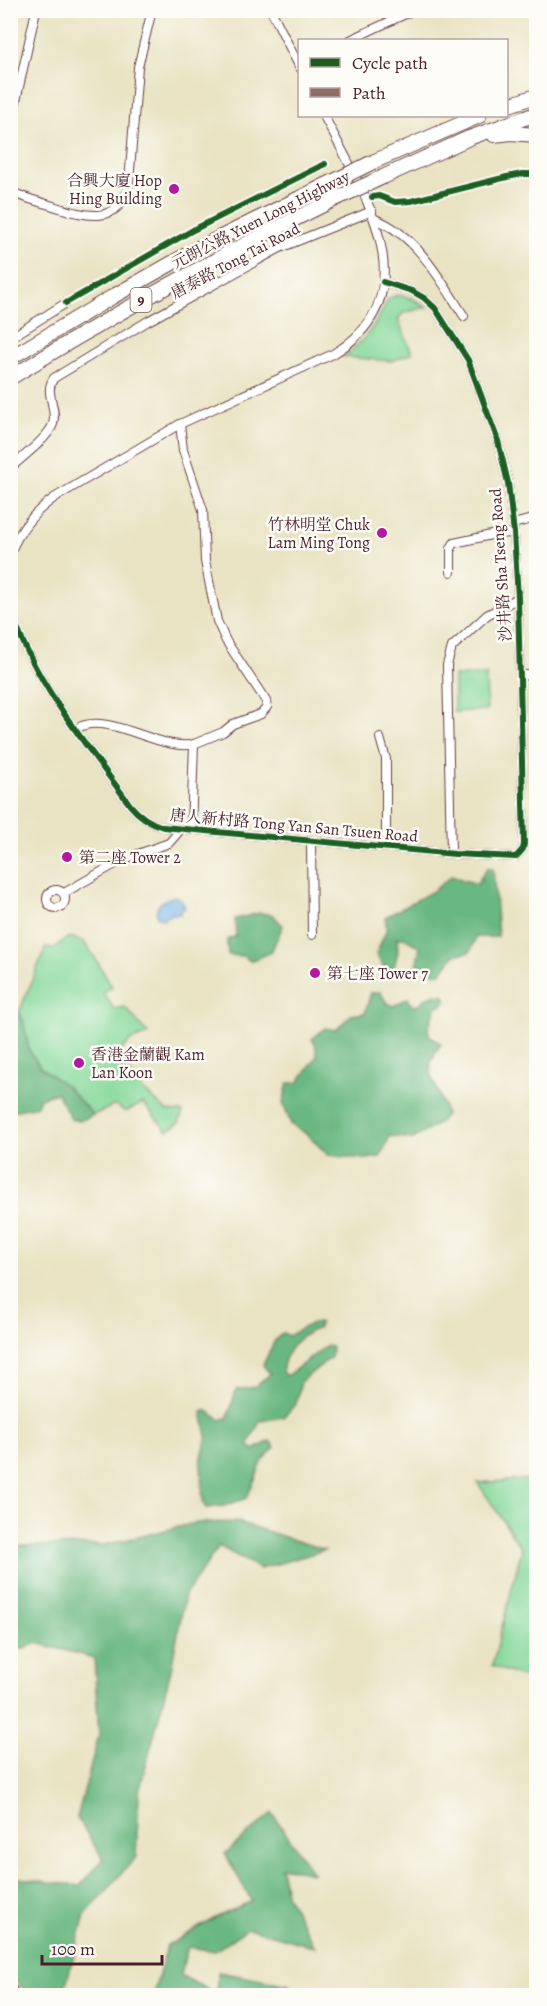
<svg xmlns="http://www.w3.org/2000/svg" width="547" height="2006" font-family="Alegreya,'Noto Serif TC',serif">
  <style>
    .green { fill: #84d899; stroke: #677c62; stroke-width: 1.5 }
    .forest { fill: #6bb881; stroke: #5a6c56; stroke-width: 1.5 }
    .water { fill: #73b0e5; stroke: #5e6888; stroke-width: 1.5 }
    .lines { fill: none; stroke-linecap: round; stroke-linejoin: round }
    .street-casing { stroke: #623c42; stroke-width: 10 }
    .highway-casing { stroke: #623c42; stroke-width: 16 }
    .street { stroke: #fff; stroke-width: 8 }
    .highway { stroke: #fff; stroke-width: 14 }
    .highway-bridge-casing { stroke: #623c42; stroke-width: 16; stroke-linecap: butt }
    .highway-bridge { stroke: #fff; stroke-width: 14 }
    .quiet { stroke: #8d6e63; stroke-width: 4.5; stroke-dasharray: 9 4.5; stroke-linecap: butt }
    .cycleway-casing { stroke: #fdfcf7; stroke-width: 10 }
    .cycleway { stroke: #1b5e20; stroke-width: 6 }
    .poi-dot { fill: #b5179e; stroke: #fdfcf7; stroke-width: 2 }
    .labels { text-anchor: middle; stroke-width: 5; stroke-linejoin: round; paint-order: stroke }
    .shield { fill: #fdfcf7; stroke: #806168; stroke-width: 1.5 }
    .shield-label { font-size: 15px; font-weight: bold; fill: #4a1f2b }
    .poi-label { font-size: 16px; fill: #4a1f2b; stroke: #fdfcf7; text-anchor: start }
    .street-label { font-size: 16px; fill: #4a1f2b; stroke: #fdfcf7 }
  </style>
  <rect width="100%" height="100%" fill="#fdfcf7"/>
  <filter id="ink" filterUnits="userSpaceOnUse"><feTurbulence type="fractalNoise" baseFrequency=".0167" numOctaves="2"/><feDisplacementMap in="SourceGraphic" scale="12" xChannelSelector="R" yChannelSelector="G"/><feConvolveMatrix kernelMatrix="1 2 1 2 8 2 1 2 1" color-interpolation-filters="sRGB"/></filter>
  <filter id="wash" filterUnits="userSpaceOnUse"><feTurbulence type="fractalNoise" baseFrequency=".008" numOctaves="4" result="noise"/><feDisplacementMap in="SourceGraphic" scale="24" xChannelSelector="R" yChannelSelector="G"/><feGaussianBlur stdDeviation="1.35" result="paint"/><feColorMatrix in="noise" values="0 0 0 0 0 0 0 0 0 0 0 0 0 0 0 0 0 1.4 0 .05"/><feComposite in="paint" operator="in"/></filter>
  <g filter="url(#wash)">
    <rect width="100%" height="100%" fill="#e9e3c3"/>
    <g class="green">
      <path d="M 397,295 L 411,298 L 427,307 L 403,313 L 398,319 L 412,353 L 392,361 L 344,357 C 366,339 376,325 388,299 Z"/>
      <path d="M 486,675 L 487,710 L 454,712 L 454,676 Z"/>
      <path d="M 68,937 L 83,941 L 95,958 L 112,987 L 103,993 L 114,1009 L 125,1007 L 148,1034 L 130,1041 L 117,1055 L 143,1090 L 167,1111 L 183,1112 L 179,1123 L 167,1131 L 143,1103 L 126,1112 L 115,1105 L 93,1115 L 66,1086 L 40,1067 L 29,1050 L 23,1020 L 19,1012 L 46,947 L 53,949 Z"/>
      <path d="M 536,1479 L 536,1682 L 492,1666 L 522,1549 L 478,1483 Z"/>
    </g>
    <g class="forest">
      <path d="M 487,868 L 493,868 L 498,937 L 476,937 L 470,952 L 454,955 L 441,973 L 429,972 L 417,963 L 420,947 L 404,938 L 397,938 L 398,951 L 394,968 L 384,968 L 376,954 L 386,931 L 386,917 L 433,891 L 451,876 L 477,884 Z"/>
      <path d="M 260,913 L 273,915 L 283,926 L 271,952 L 250,961 L 243,956 L 228,955 L 227,940 L 236,936 L 235,919 Z"/>
      <path d="M 380,992 L 386,1002 L 393,1006 L 408,998 L 412,1005 L 417,1006 C 427,997 432,992 445,995 L 446,999 L 442,1005 L 437,1006 L 428,1028 L 429,1035 L 441,1044 C 438,1049 432,1056 431,1062 C 427,1076 444,1099 446,1115 L 438,1124 L 413,1139 L 390,1136 L 380,1157 L 365,1159 L 328,1155 L 308,1135 L 291,1124 L 283,1103 L 288,1083 L 298,1083 L 317,1056 L 315,1043 L 312,1039 L 325,1028 L 336,1030 L 351,1015 L 365,1013 L 371,993 Z"/>
      <path d="M 19,1012 L 23,1020 L 29,1050 L 40,1067 L 66,1086 L 93,1115 C 85,1119 79,1122 71,1119 L 57,1093 L 40,1098 L 37,1106 L 11,1111 L 11,1016 L 16,1019 Z"/>
      <path d="M 320,1323 L 319,1328 C 298,1335 285,1349 282,1372 L 287,1376 L 326,1346 L 332,1347 L 331,1357 L 301,1381 L 296,1404 L 283,1417 L 260,1421 L 248,1445 L 254,1450 L 270,1441 L 275,1447 L 263,1460 L 247,1498 L 224,1506 L 206,1508 L 203,1503 L 201,1462 L 207,1436 L 202,1412 L 206,1410 L 221,1420 L 228,1417 L 236,1390 L 255,1387 L 270,1374 L 263,1365 L 275,1340 L 283,1333 L 289,1336 C 300,1329 307,1324 320,1323 Z"/>
      <path d="M 238,1522 L 325,1550 L 260,1569 L 219,1546 L 185,1595 L 171,1670 L 139,1792 L 136,1857 L 85,1915 L 63,1995 L 30,1995 L 11,1977 L 11,1879 L 19,1878 L 80,1886 L 103,1859 L 77,1818 L 99,1735 L 94,1658 L 37,1643 L 11,1653 L 11,1546 L 105,1545 L 195,1523 Z"/>
      <path d="M 272,1813 L 313,1873 L 281,1867 L 286,1894 L 315,1947 L 248,1928 L 215,1951 L 188,1947 L 180,1975 L 216,1994 L 218,1972 L 290,1985 L 286,1995 L 157,1995 L 155,1989 L 167,1946 L 215,1918 L 252,1901 L 225,1854 Z"/>
    </g>
    <path class="water" d="M 175,896 C 181,898 183,902 185,908 L 182,910 L 180,914 L 171,914 L 163,919 L 157,916 C 154,905 165,899 175,896 Z"/>
  </g>
  <g filter="url(#ink)">
    <g class="lines">
      <g class="street-casing">
        <g id="street">
          <path d="M 271,10 L 300,68"/>
          <path d="M 350,40 L 414,10"/>
          <path d="M 10,128 L 36,10"/>
          <path d="M 10,191 C 23,198 37,201 50,205 C 82,215 120,229 129,183 L 138,67 L 152,10"/>
          <path d="M 375,219 C 417,235 441,281 464,316"/>
          <path d="M 10,338 L 66,303"/>
          <path d="M 180,424 L 183,450 L 203,510 L 205,561 L 217,621 L 226,641 L 266,701 L 267,707 L 261,714 L 233,724 L 223,732 L 194,744"/>
          <path d="M 10,468 C 22,458 49,437 53,424 C 58,408 43,392 54,378 L 148,321 L 280,248 L 372,211"/>
          <path d="M 513,524 L 536,518"/>
          <path d="M 10,554 C 19,530 33,513 54,498 L 180,424 L 333,354 C 433,295 361,188 324,116"/>
          <path d="M 451,572 L 451,548 L 454,543 L 496,534 L 514,533"/>
          <path d="M 10,607 C 32,681 86,743 130,805 C 139,816 150,823 163,827 L 455,854 L 516,857 L 523,849 L 524,844 L 518,598 L 514,533 L 508,483 L 498,441 L 468,360 L 435,308 L 424,298 L 412,291 L 383,282"/>
          <path d="M 520,676 L 536,674"/>
          <path d="M 76,729 C 106,709 162,753 194,744 L 191,830"/>
          <path d="M 380,738 L 386,759 L 386,847"/>
          <path d="M 311,841 L 312,935"/>
          <path d="M 451,853 L 447,665 L 452,647 L 487,615 L 518,598"/>
          <circle cx="56" cy="899" r="9"/>
          <path d="M 64,893 L 124,859 L 169,843 L 181,829"/>
        </g>
      </g>
      <g class="highway-casing">
        <g id="highway">
          <path d="M 506,106 L 536,96"/>
          <path d="M 494,135 L 511,133 L 536,135"/>
          <path d="M 375,161 L 479,116"/>
          <path d="M 383,177 L 469,138 L 536,114"/>
          <path d="M 10,358 L 112,297 L 197,249 L 326,185"/>
          <path d="M 10,378 C 115,313 223,254 333,200"/>
        </g>
      </g>
      <use href="#street" class="street"/>
      <use href="#highway" class="highway"/>
      <g class="highway-bridge-casing">
        <g id="highway-bridge">
          <path d="M 326,185 L 375,161"/>
          <path d="M 333,200 L 383,177"/>
        </g>
      </g>
      <use href="#highway-bridge" class="highway-bridge"/>
      <path class="quiet" d="M 10,1983 L 23,1996"/>
      <g class="cycleway-casing">
        <g id="cycleway">
          <path d="M 372,197 L 379,196 L 395,202 L 411,201 L 507,177 L 522,174 L 536,174"/>
          <path d="M 66,303 L 193,230 L 325,164"/>
          <path d="M 10,607 C 32,681 86,743 130,805 C 139,816 150,823 163,827 L 455,854 L 516,857 L 523,849 L 524,844 L 518,598 L 514,533 L 508,483 L 498,441 L 468,360 L 435,308 L 424,298 L 412,291 L 383,282"/>
        </g>
      </g>
      <use href="#cycleway" class="cycleway"/>
    </g>
  </g>
  <g class="poi-dot">
    <circle cx="174" cy="189" r="6"/>
    <circle cx="382" cy="533" r="6"/>
    <circle cx="67" cy="857" r="6"/>
    <circle cx="315" cy="973" r="6"/>
    <circle cx="79" cy="1063" r="6"/>
  </g>
  <g class="labels">
    <rect class="shield" x="130.5" y="288" width="21" height="24" rx="4.5"/>
    <g class="shield-label">
      <text x="141" y="305">9</text>
    </g>
    <g class="poi-label">
      <text x="162" y="186" text-anchor="end">合興大廈 Hop<tspan x="162" dy="18">Hing Building</tspan></text>
      <text x="370" y="530" text-anchor="end">竹林明堂 Chuk<tspan x="370" dy="18">Lam Ming Tong</tspan></text>
      <text x="79" y="863">第二座 Tower 2</text>
      <text x="327" y="979">第七座 Tower 7</text>
      <text x="91" y="1060">香港金蘭觀 Kam<tspan x="91" dy="18">Lan Koon</tspan></text>
    </g>
    <g class="street-label">
      <text transform="translate(260 219) rotate(-27)" y="6">元朗公路 Yuen Long Highway</text>
      <text transform="translate(235 260) rotate(-28)" y="6">唐泰路 Tong Tai Road</text>
      <text transform="translate(500 565) rotate(-94)" y="6">沙井路 Sha Tseng Road</text>
      <text transform="translate(294 825) rotate(5)" y="6">唐人新村路 Tong Yan San Tsuen Road</text>
    </g>
  </g>
  <rect width="547" height="2006" fill="none" stroke="#fdfcf7" stroke-width="36"/>
  <rect x="298" y="39" width="210" height="78" fill="#fdfcf7" stroke="#b5a4a5" stroke-width="1.5"/>
  <rect x="310" y="58" width="30" height="9" fill="#1b5e20" stroke="#b5a4a5" stroke-width="1.5"/>
  <text x="352" y="69" font-size="18" fill="#4a1f2b">Cycle path</text>
  <rect x="310" y="88" width="30" height="9" fill="#8d6e63" stroke="#b5a4a5" stroke-width="1.5"/>
  <text x="352" y="99" font-size="18" fill="#4a1f2b">Path</text>
  <path d="M42 1955v9h120v-9" fill="none" stroke="#4a1f2b" stroke-width="3"/>
  <text x="51" y="1955" font-size="18" fill="#4a1f2b" stroke="#fdfcf7" stroke-width="4.5" paint-order="stroke">100 m</text>
</svg>
